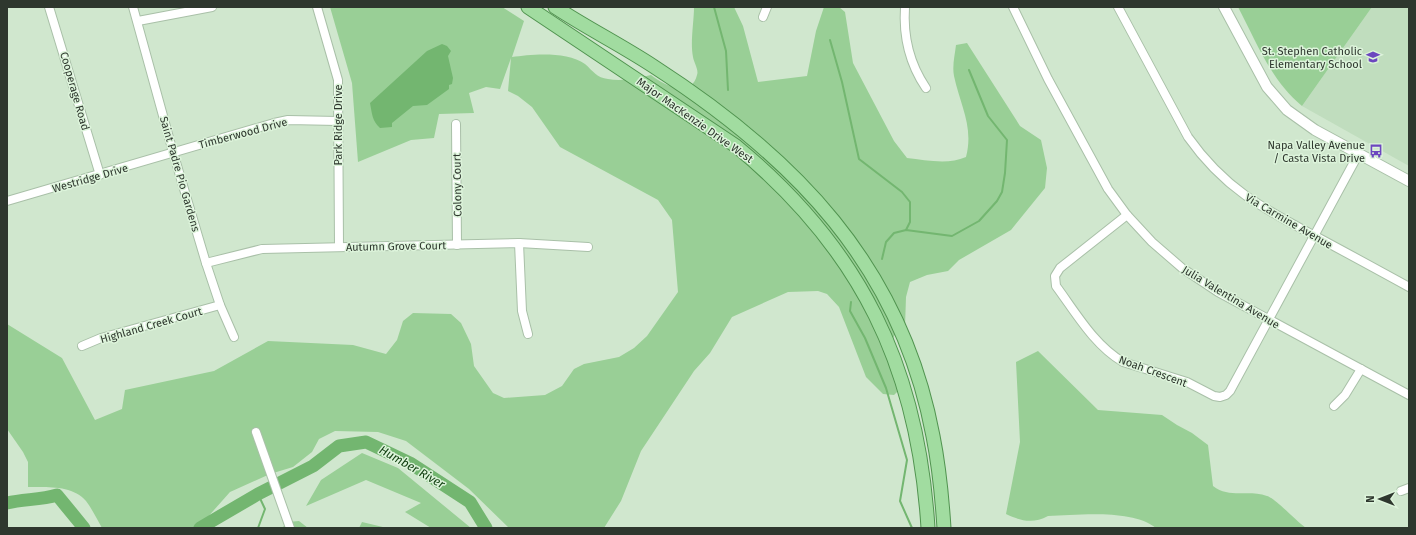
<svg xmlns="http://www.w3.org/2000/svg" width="1416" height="535" font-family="'Fira Sans',sans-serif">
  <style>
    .built { fill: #c0ddbe }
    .green { fill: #99cf96 }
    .water { fill: #73b670 }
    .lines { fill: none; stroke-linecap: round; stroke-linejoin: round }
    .stream { stroke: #73b670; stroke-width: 2 }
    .river { stroke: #73b670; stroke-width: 13 }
    .minor-casing { stroke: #a9c0a8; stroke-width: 10 }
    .tertiary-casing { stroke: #a9c0a8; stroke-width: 12 }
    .primary-casing { stroke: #50934f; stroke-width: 15 }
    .minor { stroke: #fff; stroke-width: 8 }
    .tertiary { stroke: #fff; stroke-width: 10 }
    .primary { stroke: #a1dca0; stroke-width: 13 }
    .labels { text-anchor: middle; stroke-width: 3; stroke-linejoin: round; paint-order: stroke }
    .poi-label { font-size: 11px; fill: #2e372e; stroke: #ddf4db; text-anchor: end }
    .street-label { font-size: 11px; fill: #2e372e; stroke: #ddf4db }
    .water-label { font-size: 12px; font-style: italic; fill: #103f10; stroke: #ddf4db }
  </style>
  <rect width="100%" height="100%" fill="#d0e7ce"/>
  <path class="built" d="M 1372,7 L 1409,7 L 1409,166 L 1302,106 Z"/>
  <g class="green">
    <path d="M 330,7 L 502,7 L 524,21 L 512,57 C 532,54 567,51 585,64 C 593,71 597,78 608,79 C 622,82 637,78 651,75 C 663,85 691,99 697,75 C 699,70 694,63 693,57 C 690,42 694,22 694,7 L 734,7 L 743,26 L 758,82 L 807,76 L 816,31 L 824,7 L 839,7 L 845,12 L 853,63 L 894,141 L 907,158 C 926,160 948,165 966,157 C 974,126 960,105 954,76 C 952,66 955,54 956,45 L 967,43 L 1020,126 L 1041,140 L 1047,168 L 1045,188 L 1011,230 L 959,260 L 948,271 L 927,275 L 910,282 L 906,297 L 905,327 L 896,332 L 891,343 L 899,390 L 894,395 L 883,394 L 866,377 L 839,307 L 827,294 L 818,291 L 788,292 L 732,317 L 710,353 L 694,371 L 641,451 L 621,501 L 604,528 L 509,528 L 469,489 L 406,441 L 378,432 L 335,431 L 319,439 L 312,452 L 293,467 L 270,474 L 230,492 L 198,528 L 102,528 C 97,519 92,509 86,501 C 73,485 46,487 28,487 L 28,462 L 23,452 L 7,429 L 7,324 L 62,358 L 95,420 L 122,409 L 125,390 L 214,371 L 268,341 L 353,345 L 386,354 L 397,340 L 403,321 L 413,313 L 451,314 L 461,323 L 471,344 L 474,366 L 493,393 L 504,398 L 545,395 L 562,386 L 574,369 L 584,364 L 619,357 L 634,348 L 647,336 L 678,292 L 672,220 L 658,200 L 560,147 L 532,107 L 518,96 L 508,91 L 511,58 L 500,89 L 486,87 L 469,93 L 474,113 L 439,114 L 434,138 L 411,140 L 358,162 L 352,83 Z"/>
    <path d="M 1238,7 L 1372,7 L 1302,106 C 1271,81 1256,41 1238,7 Z"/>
    <path d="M 1038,351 L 1098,410 L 1162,415 L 1177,425 L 1192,433 L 1208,445 L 1213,486 C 1230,499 1248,489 1267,496 C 1275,498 1296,521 1306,528 L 1156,528 C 1132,509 1079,515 1048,516 C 1033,524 1021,521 1006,514 L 1020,442 L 1016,362 Z"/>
    <path d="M 362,453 L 398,468 L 471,528 L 431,528 L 405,512 L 421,503 L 366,480 L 306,506 L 321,480 Z"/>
    <path d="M 299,521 L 308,528 L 282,528 L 288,522 Z"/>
    <path d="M 362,522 L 387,528 L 359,528 Z"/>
  </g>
  <path class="water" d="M 442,44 L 447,46 L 451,51 L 448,56 L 453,78 L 452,84 L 449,85 L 449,89 L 427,105 L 413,106 L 392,123 L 392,127 L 380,128 C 372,121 372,113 370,103 L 427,51 Z"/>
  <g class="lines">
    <g class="stream">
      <path d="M 714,7 L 726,51 L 728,90"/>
      <path d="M 830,40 L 842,82 L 859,159 L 902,192 L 910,202 L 910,222 L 906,230"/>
      <path d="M 882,259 L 886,242 L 894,233 L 906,230 L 952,236 L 979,221 L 997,201 L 1002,192 L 1005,173 L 1007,140 L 988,116 L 969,70"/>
      <path d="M 851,302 L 850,311 L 865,338 L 886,388 L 907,460 L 900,501 L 912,528"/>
      <path d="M 258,494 L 265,509 L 258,528"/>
    </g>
    <g class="river">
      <path d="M 7,503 C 24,499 40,500 57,495 L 84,528"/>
      <path d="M 200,528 L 258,494 L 313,466 L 339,446 L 366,442 L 410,463 L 470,502 L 486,528"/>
    </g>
    <g class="minor-casing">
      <g id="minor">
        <path d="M 49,7 L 100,175"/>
        <path d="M 133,7 L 173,152 L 206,263 L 220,305 L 234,337"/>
        <path d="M 317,7 L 338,80 L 339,247"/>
        <path d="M 905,7 C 903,37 909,63 926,88"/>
        <path d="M 1013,7 L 1048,79 L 1108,189 L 1127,215 L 1152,242 L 1182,268 L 1218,292 L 1409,395"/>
        <path d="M 1118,7 L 1188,137 C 1224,188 1262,208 1315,236 C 1347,253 1378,270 1409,287"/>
        <path d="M 763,17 L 767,7"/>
        <path d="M 138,21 L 212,7"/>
        <path d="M 456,124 L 457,245"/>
        <path d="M 7,201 L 274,123 L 288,120 L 338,121"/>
        <path d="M 1127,215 L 1060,268 L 1055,276 L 1056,286 C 1076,313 1094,345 1123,362 L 1187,382 L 1214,396 L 1220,397 L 1226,395 L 1230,391 L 1359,153"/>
        <path d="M 519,243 L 522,311 L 528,334"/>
        <path d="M 206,263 L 262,249 L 519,243 L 588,247"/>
        <path d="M 82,346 L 101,338 L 220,305"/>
        <path d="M 1334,406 L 1345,395 L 1361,369"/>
        <path d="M 256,432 L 290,528"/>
        <path d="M 1401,491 L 1409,488"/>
      </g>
    </g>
    <g class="tertiary-casing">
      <path id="tertiary" d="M 1224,7 L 1267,87 L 1287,110 L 1315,130 L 1409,181"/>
    </g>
    <g class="primary-casing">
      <g id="primary">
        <path d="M 528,7 L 736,146 C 861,249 918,367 928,528"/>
        <path d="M 555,7 C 587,28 621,45 653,66 C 794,157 901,265 933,436 C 939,466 942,497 944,528"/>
      </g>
    </g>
    <use href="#minor" class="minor"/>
    <use href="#tertiary" class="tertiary"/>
    <use href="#primary" class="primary"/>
  </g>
  <defs>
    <g id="school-bare" transform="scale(1.08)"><path d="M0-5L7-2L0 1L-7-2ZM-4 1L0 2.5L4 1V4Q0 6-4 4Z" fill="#6c46bf" stroke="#ddf4db" stroke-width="2.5" paint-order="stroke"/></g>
    <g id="bus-bare" transform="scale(1.08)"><path d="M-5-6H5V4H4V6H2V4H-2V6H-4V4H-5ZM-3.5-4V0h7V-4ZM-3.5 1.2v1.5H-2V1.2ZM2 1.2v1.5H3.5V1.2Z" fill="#6c46bf" stroke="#ddf4db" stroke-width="2.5" paint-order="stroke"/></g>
  </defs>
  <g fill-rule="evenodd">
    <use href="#school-bare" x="1373" y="57"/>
    <use href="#bus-bare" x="1376" y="151"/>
  </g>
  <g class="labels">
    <g class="poi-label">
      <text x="1362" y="55">St. Stephen Catholic<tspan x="1362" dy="13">Elementary School</tspan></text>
      <text x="1365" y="149">Napa Valley Avenue<tspan x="1365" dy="13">/ Casta Vista Drive</tspan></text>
    </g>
    <g class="street-label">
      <text transform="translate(75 91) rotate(74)" y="4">Cooperage Road</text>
      <text transform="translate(695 120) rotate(35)" y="4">Major MacKenzie Drive West</text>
      <text transform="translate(338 125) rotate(-90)" y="4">Park Ridge Drive</text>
      <text transform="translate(243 133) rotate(-15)" y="4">Timberwood Drive</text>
      <text transform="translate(180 174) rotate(74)" y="4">Saint Padre Pio Gardens</text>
      <text transform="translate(90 178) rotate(-16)" y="4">Westridge Drive</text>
      <text transform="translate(457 185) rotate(-91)" y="4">Colony Court</text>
      <text transform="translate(1289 221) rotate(30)" y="4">Via Carmine Avenue</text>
      <text transform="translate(396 246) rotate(-1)" y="4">Autumn Grove Court</text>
      <text transform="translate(1231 297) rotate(31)" y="4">Julia Valentina Avenue</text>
      <text transform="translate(151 325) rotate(-16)" y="4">Highland Creek Court</text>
      <text transform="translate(1153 371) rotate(20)" y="4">Noah Crescent</text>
    </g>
    <g class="water-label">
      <text transform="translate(412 467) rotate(30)" y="4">Humber River</text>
    </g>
  </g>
  <rect width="1416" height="535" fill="none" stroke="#2e372e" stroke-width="16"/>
  <g transform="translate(1380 499) rotate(270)" stroke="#ddf4db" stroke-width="3" paint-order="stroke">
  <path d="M0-3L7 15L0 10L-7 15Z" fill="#2e372e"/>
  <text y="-6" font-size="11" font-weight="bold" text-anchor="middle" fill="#2e372e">N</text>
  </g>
</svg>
